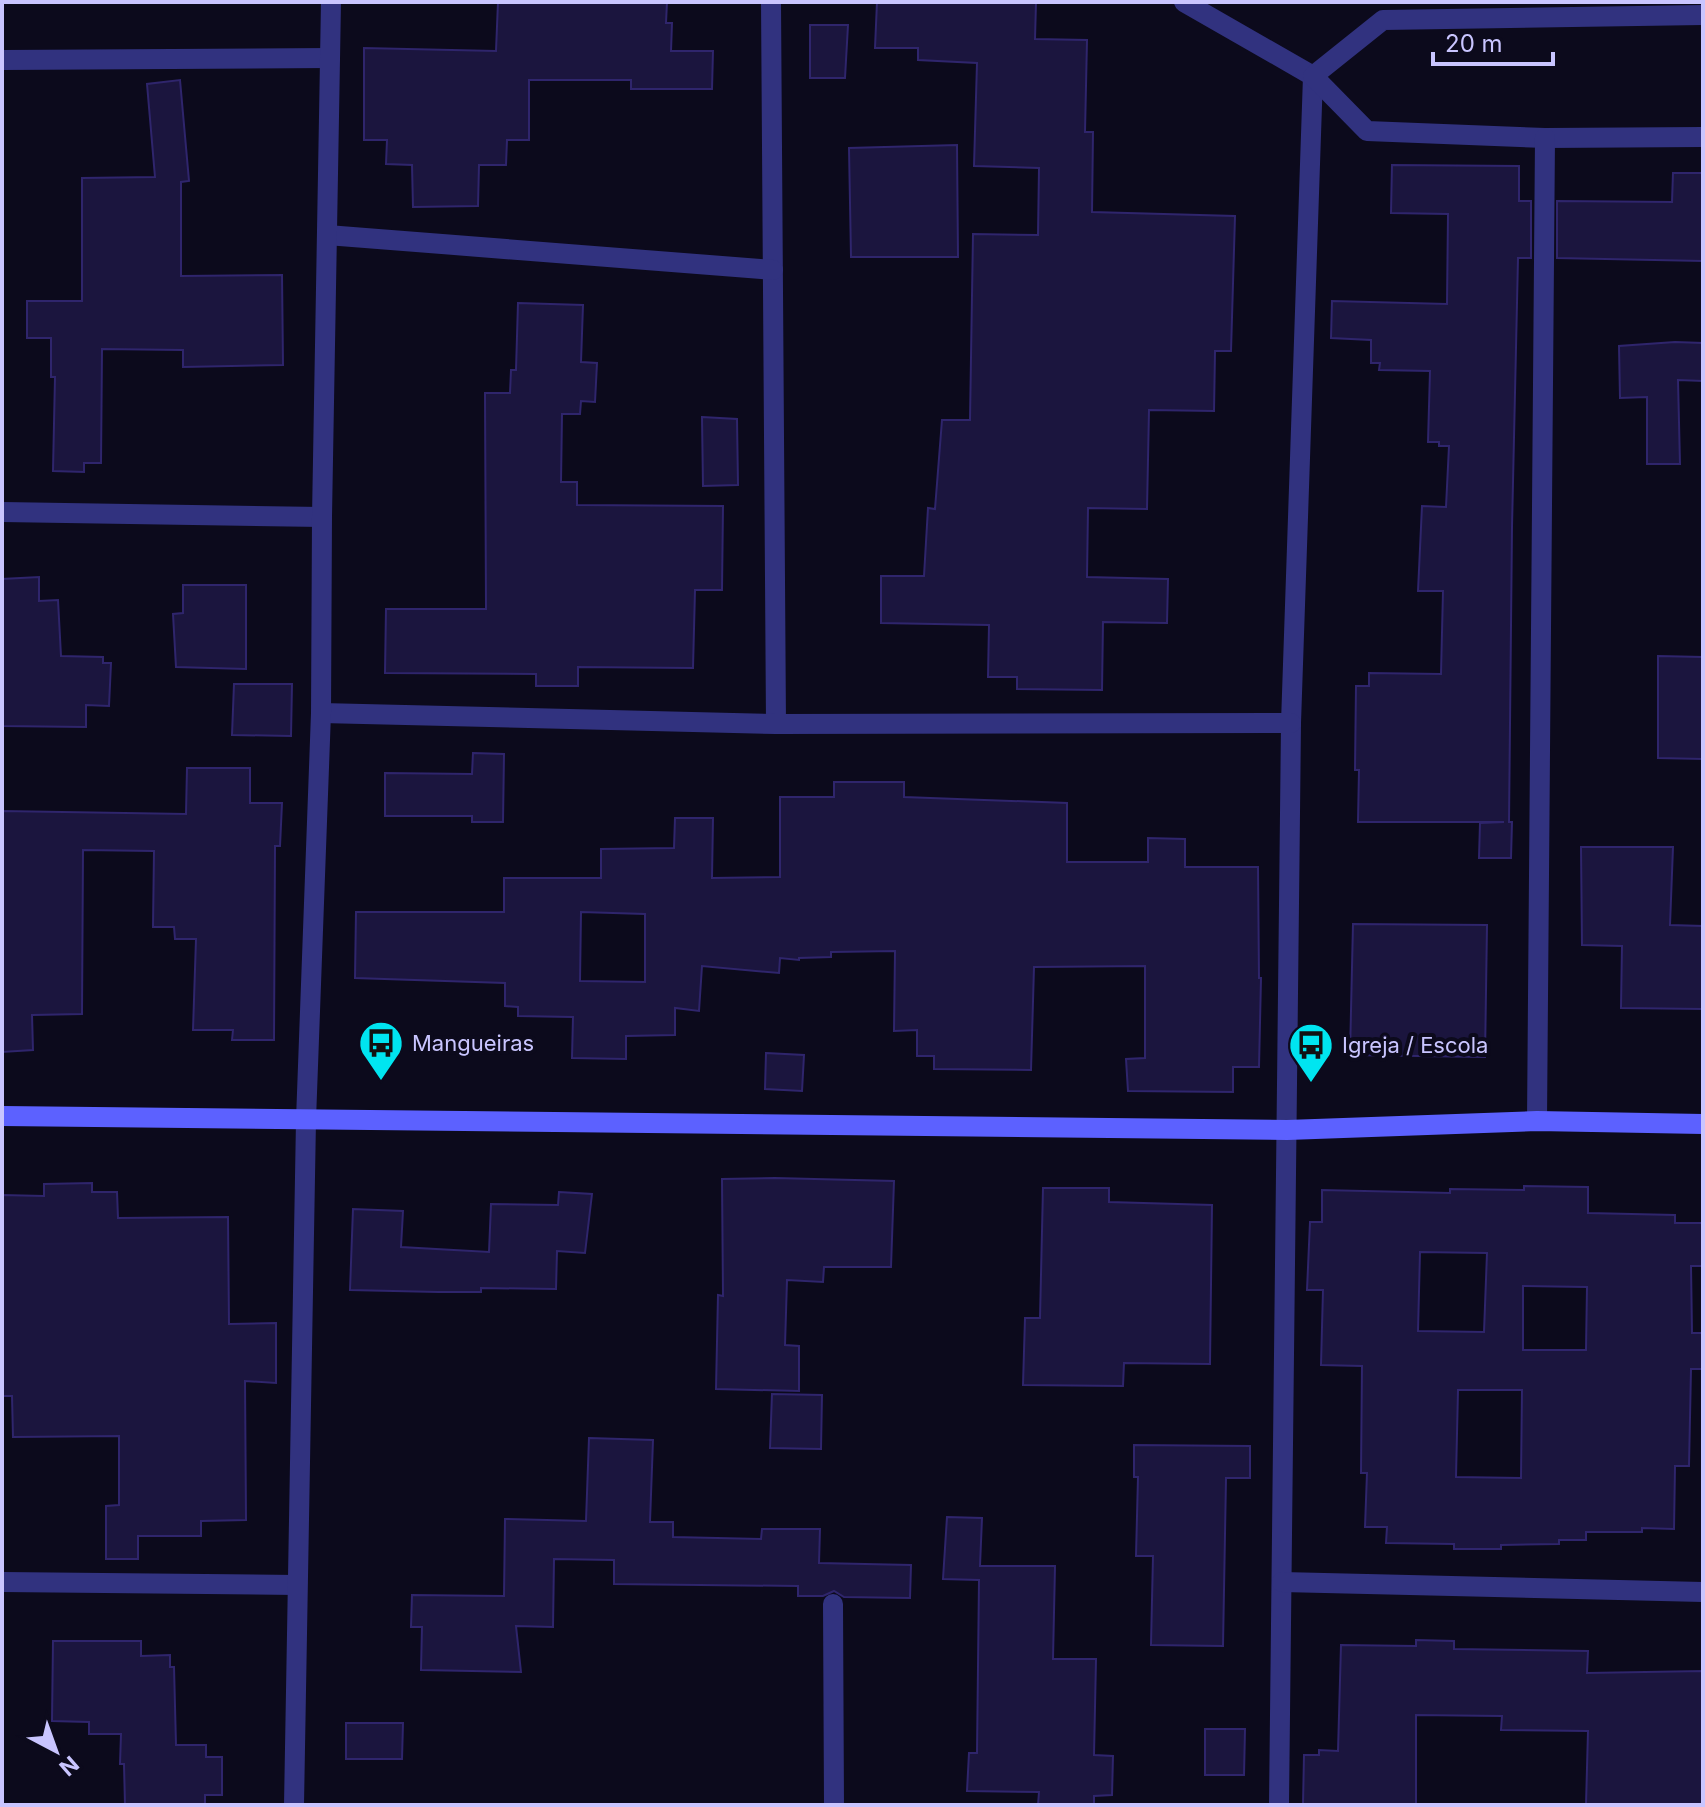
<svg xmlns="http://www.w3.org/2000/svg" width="1705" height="1807" font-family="Inter,sans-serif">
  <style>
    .building { fill: #1b153e; stroke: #2f256c; stroke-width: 2; fill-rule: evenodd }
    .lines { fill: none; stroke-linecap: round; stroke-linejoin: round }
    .street { stroke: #31327f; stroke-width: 20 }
    .secondary { stroke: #5c61ff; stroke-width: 20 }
    .labels { text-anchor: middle; stroke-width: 8; stroke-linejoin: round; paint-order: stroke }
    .poi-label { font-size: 22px; fill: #c9c5ff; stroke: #0c0a1c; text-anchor: start }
  </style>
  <rect width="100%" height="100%" fill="#0c0a1c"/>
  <g class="building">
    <path d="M 498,2 L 667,2 L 666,23 L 672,23 L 671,51 L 713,51 L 712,89 L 631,89 L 631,80 L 529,80 L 529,140 L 507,140 L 506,165 L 479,165 L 478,206 L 413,207 L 412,165 L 386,164 L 387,140 L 364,140 L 364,48 L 496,51 Z"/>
    <path d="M 877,2 L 1036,2 L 1035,39 L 1087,40 L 1085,132 L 1093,132 L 1092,212 L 1235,216 L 1231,351 L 1215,351 L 1214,411 L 1149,410 L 1147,509 L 1088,508 L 1087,577 L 1168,579 L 1167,623 L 1103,622 L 1102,690 L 1017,689 L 1017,677 L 988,677 L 989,625 L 881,623 L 881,576 L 924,576 L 928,508 L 935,509 L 942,420 L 970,420 L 973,234 L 1038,235 L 1039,168 L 974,166 L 977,63 L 918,60 L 918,48 L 875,48 Z"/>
    <path d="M 810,25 L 848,25 L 845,78 L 810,78 Z"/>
    <path d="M 180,80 L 189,181 L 181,182 L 181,276 L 282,275 L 283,365 L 183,367 L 183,350 L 102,349 L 101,463 L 84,463 L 84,472 L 53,471 L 55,377 L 51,377 L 51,338 L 27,338 L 27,301 L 82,301 L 82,178 L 155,177 L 147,84 Z"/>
    <path d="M 957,145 L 958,257 L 851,257 L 849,148 Z"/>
    <path d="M 1392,165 L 1519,166 L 1519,201 L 1531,201 L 1531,258 L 1518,258 L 1512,527 L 1509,822 L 1512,822 L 1511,858 L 1479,858 L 1480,823 L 1504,822 L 1358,822 L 1359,770 L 1355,770 L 1356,686 L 1369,686 L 1369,673 L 1441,674 L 1443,591 L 1418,591 L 1422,506 L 1446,507 L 1449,446 L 1439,446 L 1439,442 L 1428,442 L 1430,371 L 1379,370 L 1380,363 L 1371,363 L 1371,340 L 1331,338 L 1332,301 L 1447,304 L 1448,214 L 1391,213 Z"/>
    <path d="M 1673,173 L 1703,173 L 1703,261 L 1557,258 L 1557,201 L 1672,202 Z"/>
    <path d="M 518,303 L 583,305 L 581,362 L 597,363 L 595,402 L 581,401 L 580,414 L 562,414 L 561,482 L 577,482 L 577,505 L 723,506 L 722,590 L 695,590 L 693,668 L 578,667 L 578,686 L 536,686 L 536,674 L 385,673 L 386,609 L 486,609 L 485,393 L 510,393 L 511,370 L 516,370 Z"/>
    <path d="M 1675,342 L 1703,343 L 1703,381 L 1678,380 L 1680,464 L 1647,464 L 1647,397 L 1620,398 L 1619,346 Z"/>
    <path d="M 702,417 L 737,419 L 738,485 L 703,486 Z"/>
    <path d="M 39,577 L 39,601 L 58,600 L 61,656 L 103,657 L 103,663 L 111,663 L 109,706 L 86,705 L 86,727 L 2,726 L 2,579 Z"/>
    <path d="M 183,585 L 246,585 L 246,669 L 176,667 L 173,614 L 183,613 Z"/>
    <path d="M 1658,656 L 1703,657 L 1703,759 L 1658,758 Z"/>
    <path d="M 234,684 L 292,684 L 291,736 L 232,735 Z"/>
    <path d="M 473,753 L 504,754 L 503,822 L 472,822 L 472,816 L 385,816 L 385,773 L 472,774 Z"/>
    <path d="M 187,768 L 250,768 L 250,803 L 282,803 L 280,846 L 275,846 L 274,1040 L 232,1040 L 233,1030 L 193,1030 L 196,939 L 175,939 L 174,927 L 153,927 L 154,851 L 83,850 L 82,1014 L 32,1015 L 33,1050 L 2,1052 L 2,811 L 186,814 Z"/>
    <path d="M 834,782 L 904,782 L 904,797 L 1067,803 L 1067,862 L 1148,862 L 1148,838 L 1185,839 L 1185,867 L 1258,867 L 1259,978 L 1261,978 L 1259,1067 L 1233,1067 L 1233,1092 L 1128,1091 L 1126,1059 L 1145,1058 L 1145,966 L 1034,967 L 1031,1070 L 934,1069 L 934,1056 L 917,1056 L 917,1030 L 894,1031 L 895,951 L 831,952 L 831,957 L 799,958 L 799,960 L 780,958 L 779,973 L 702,966 L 699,1011 L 675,1008 L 675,1035 L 626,1036 L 626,1059 L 572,1058 L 573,1017 L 518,1016 L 518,1007 L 505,1006 L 505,983 L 355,978 L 356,912 L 504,912 L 504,878 L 601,878 L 601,849 L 674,848 L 675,818 L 713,818 L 712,878 L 780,877 L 780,797 L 834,797 ZM 581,912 L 645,914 L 645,982 L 580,981 Z"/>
    <path d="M 1581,847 L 1673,847 L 1670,925 L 1703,926 L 1703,1009 L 1621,1008 L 1622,946 L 1582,945 Z"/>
    <path d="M 1353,924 L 1487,925 L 1485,1057 L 1350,1055 Z"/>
    <path d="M 766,1053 L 804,1055 L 802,1091 L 765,1089 Z"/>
    <path d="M 775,1178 L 894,1181 L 891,1267 L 824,1267 L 823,1282 L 787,1280 L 785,1345 L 799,1346 L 799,1391 L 716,1389 L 718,1295 L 723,1296 L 722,1179 Z"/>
    <path d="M 92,1183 L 92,1192 L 117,1192 L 118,1218 L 228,1217 L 229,1324 L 276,1323 L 276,1383 L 245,1381 L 246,1520 L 201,1521 L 201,1536 L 138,1536 L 138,1559 L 106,1559 L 106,1506 L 119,1505 L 119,1436 L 13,1437 L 12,1396 L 2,1396 L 2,1195 L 44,1196 L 44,1184 Z"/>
    <path d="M 1524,1186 L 1588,1187 L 1588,1213 L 1675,1215 L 1675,1223 L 1703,1223 L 1703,1266 L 1691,1266 L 1692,1333 L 1703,1333 L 1703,1369 L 1691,1369 L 1689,1466 L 1675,1466 L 1674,1529 L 1642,1528 L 1642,1532 L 1586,1532 L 1586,1540 L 1559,1540 L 1559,1544 L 1501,1545 L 1501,1549 L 1454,1549 L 1454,1544 L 1386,1543 L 1387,1527 L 1365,1527 L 1367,1473 L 1361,1473 L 1362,1366 L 1321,1365 L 1323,1290 L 1307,1290 L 1310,1222 L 1322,1222 L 1322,1190 L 1450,1193 L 1450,1189 L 1524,1190 ZM 1420,1252 L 1487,1253 L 1484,1332 L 1418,1331 ZM 1523,1286 L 1587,1287 L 1586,1350 L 1523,1350 ZM 1458,1390 L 1522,1390 L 1521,1478 L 1456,1477 Z"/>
    <path d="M 1043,1188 L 1109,1188 L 1109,1202 L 1212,1205 L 1210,1364 L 1124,1363 L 1123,1386 L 1023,1385 L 1025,1318 L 1040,1318 Z"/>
    <path d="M 559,1192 L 592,1194 L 585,1253 L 557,1251 L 556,1289 L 481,1288 L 481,1292 L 438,1292 L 350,1290 L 353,1209 L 403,1211 L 401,1247 L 489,1252 L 491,1204 L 558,1205 Z"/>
    <path d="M 772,1394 L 822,1395 L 821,1449 L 770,1448 Z"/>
    <path d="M 589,1438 L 653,1440 L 650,1522 L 673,1522 L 673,1537 L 761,1539 L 762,1529 L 820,1529 L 819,1563 L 911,1565 L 910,1598 L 844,1597 L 834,1591 L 823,1596 L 798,1596 L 798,1586 L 614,1584 L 614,1560 L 554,1559 L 553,1627 L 516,1626 L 521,1672 L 421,1670 L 422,1627 L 411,1627 L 412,1595 L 504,1596 L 505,1519 L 586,1521 Z"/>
    <path d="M 1134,1445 L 1250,1446 L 1250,1478 L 1226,1478 L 1223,1646 L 1151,1645 L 1153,1556 L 1136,1556 L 1138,1477 L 1134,1477 Z"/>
    <path d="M 947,1517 L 982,1518 L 980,1566 L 1055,1566 L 1053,1659 L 1096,1659 L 1094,1755 L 1113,1756 L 1112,1795 L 1094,1796 L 1094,1805 L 1038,1805 L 1039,1792 L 967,1791 L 969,1753 L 977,1753 L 979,1580 L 943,1579 Z"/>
    <path d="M 1416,1640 L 1454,1641 L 1454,1649 L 1588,1651 L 1587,1673 L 1703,1671 L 1703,1805 L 1586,1805 L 1588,1731 L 1501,1730 L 1502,1716 L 1416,1715 L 1416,1805 L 1303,1805 L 1304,1755 L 1319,1755 L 1319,1750 L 1338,1751 L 1341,1645 L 1416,1646 Z"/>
    <path d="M 53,1641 L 141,1641 L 141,1656 L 170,1655 L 170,1667 L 174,1667 L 176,1745 L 206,1745 L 206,1757 L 222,1757 L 222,1795 L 205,1795 L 205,1805 L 125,1805 L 124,1764 L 120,1764 L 121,1734 L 89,1734 L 89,1722 L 52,1721 Z"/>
    <path d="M 346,1723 L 403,1723 L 402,1759 L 346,1759 Z"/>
    <path d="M 1205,1729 L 1245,1729 L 1244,1775 L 1205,1775 Z"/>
  </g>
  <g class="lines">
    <g class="street">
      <path d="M 771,2 L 776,724"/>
      <path d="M 1184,2 L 1313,76 L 1291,723 L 1279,1805"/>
      <path d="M 1703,15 L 1383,20 L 1313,76 L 1367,131 L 1545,138 L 1703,137"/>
      <path d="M 2,60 L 330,58"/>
      <path d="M 327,235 L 773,270"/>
      <path d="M 2,512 L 322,517"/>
      <path d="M 321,713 L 776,724 L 1291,723"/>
      <path d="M 1537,1121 L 1545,138"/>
      <path d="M 2,1582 L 297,1585"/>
      <path d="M 1282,1582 L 1703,1592"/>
      <path d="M 833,1604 L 834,1805"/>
      <path d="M 294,1805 L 306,1120 L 321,713 L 322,517 L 331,2"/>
    </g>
    <path class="secondary" d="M 2,1116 L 1287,1130 L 1537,1121 L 1703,1124"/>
  </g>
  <defs>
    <g id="bus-pin" transform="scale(2.3)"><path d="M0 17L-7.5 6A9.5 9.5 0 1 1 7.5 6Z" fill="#00e5f0" stroke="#0c0a1c"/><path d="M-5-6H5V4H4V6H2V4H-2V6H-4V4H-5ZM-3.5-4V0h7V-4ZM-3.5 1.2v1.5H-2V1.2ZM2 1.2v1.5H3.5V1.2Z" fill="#111"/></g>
  </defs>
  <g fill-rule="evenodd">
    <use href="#bus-pin" x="381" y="1043"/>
    <use href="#bus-pin" x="1311" y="1045"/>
  </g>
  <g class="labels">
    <g class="poi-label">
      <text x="412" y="1051">Mangueiras</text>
      <text x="1342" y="1053">Igreja / Escola</text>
    </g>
  </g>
  <rect width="1705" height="1807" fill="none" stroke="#c9c5ff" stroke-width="8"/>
  <g transform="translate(56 1751) rotate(139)" stroke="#0c0a1c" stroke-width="6" paint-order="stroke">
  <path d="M0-6L14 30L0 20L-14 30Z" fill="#c9c5ff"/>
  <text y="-12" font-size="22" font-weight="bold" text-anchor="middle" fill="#c9c5ff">N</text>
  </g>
  <path d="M1433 52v12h120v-12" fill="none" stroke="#c9c5ff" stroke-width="4"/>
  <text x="1445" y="52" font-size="24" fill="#c9c5ff" stroke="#0c0a1c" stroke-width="6" paint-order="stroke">20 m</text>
</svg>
